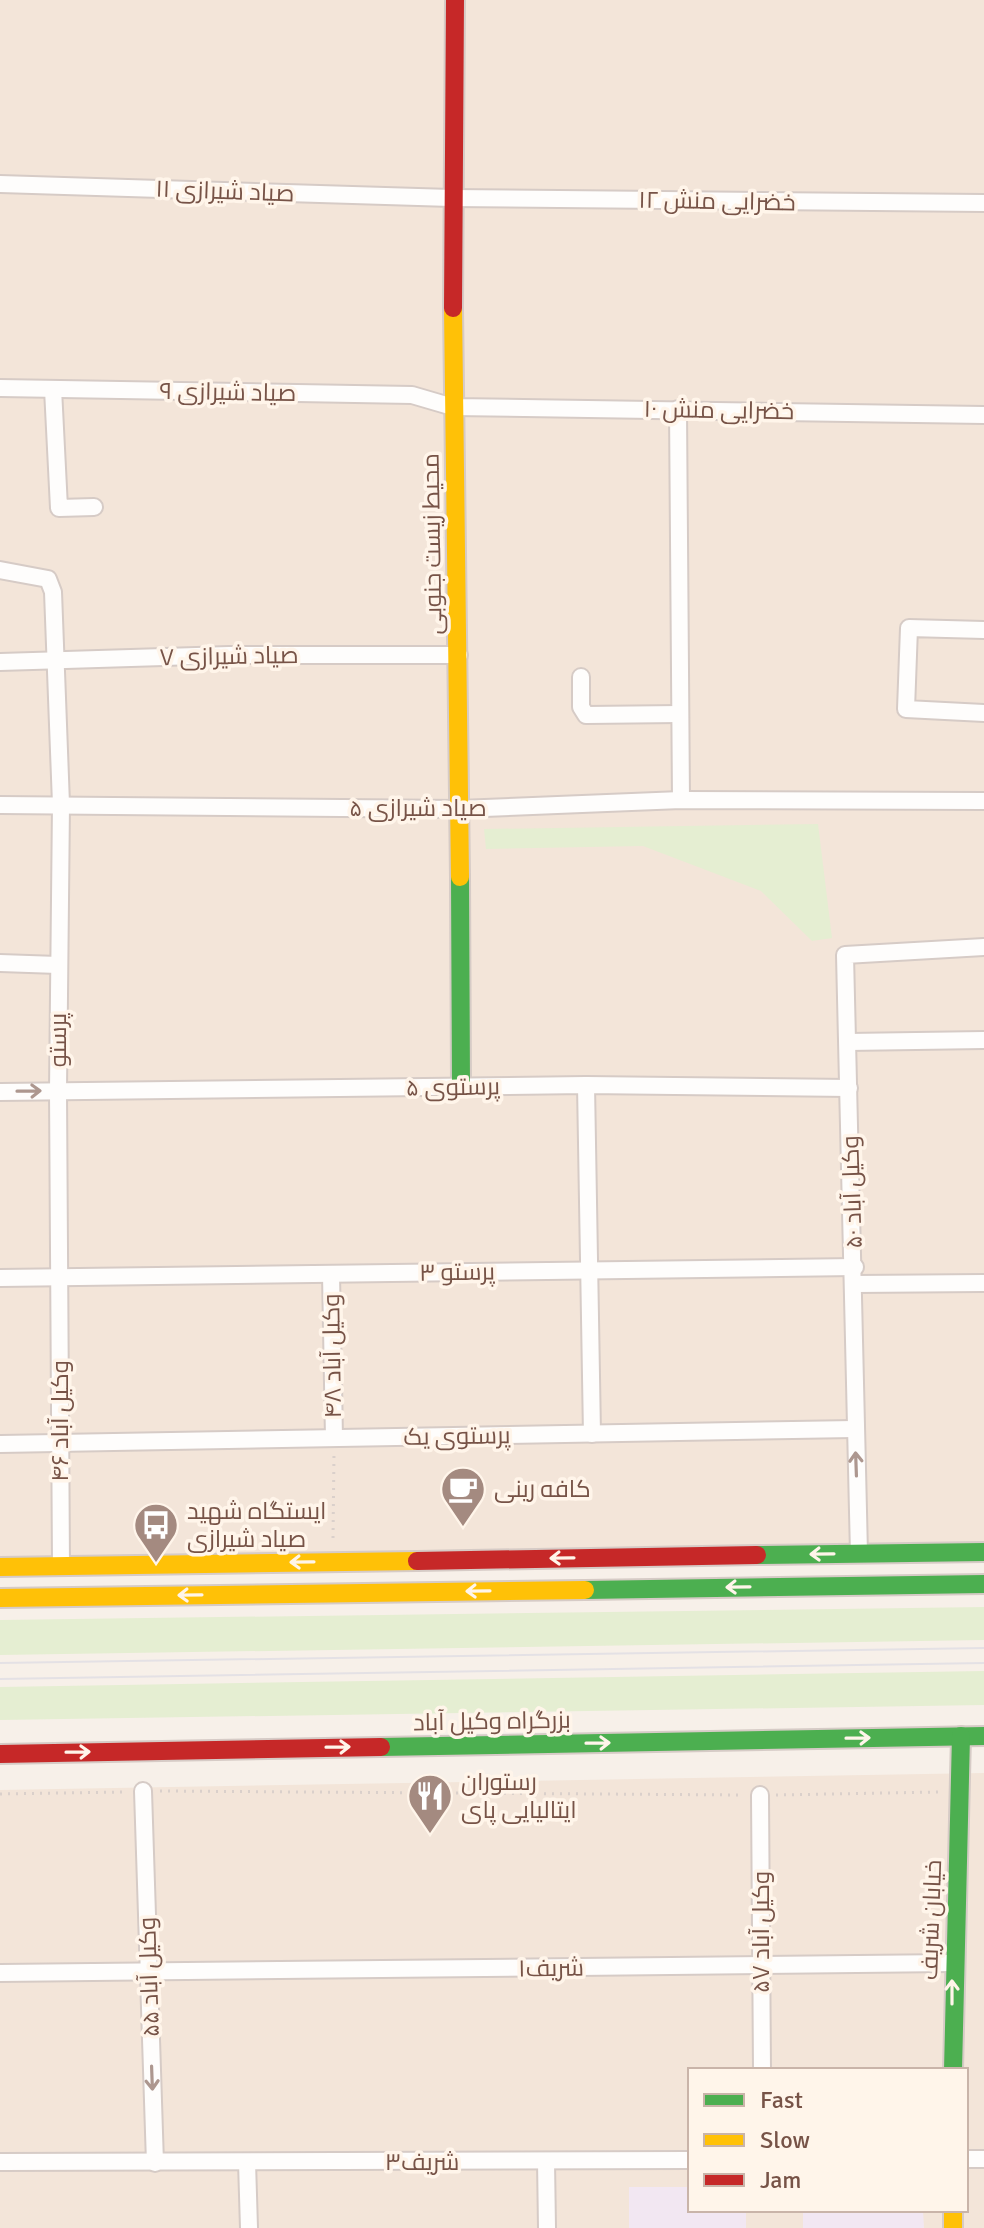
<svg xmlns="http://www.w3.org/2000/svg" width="984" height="2228" font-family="Signika,Cairo,sans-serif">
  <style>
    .residential { fill: #f3e5d9; fill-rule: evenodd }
    .education { fill: #f2e7f2 }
    .green { fill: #e5eed2 }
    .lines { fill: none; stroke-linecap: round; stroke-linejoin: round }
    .street-casing { stroke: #d6cbc6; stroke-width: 20 }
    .fast-casing { stroke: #d6cbc6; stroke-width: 22 }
    .slow-casing { stroke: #d6cbc6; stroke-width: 22 }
    .jam-casing { stroke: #d6cbc6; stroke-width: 22 }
    .path { stroke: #dad0cb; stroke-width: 3; stroke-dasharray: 2 6; stroke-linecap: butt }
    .street { stroke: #fefdfc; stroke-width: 16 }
    .fast { stroke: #4caf50; stroke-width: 18 }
    .slow { stroke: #ffc107; stroke-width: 18 }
    .jam { stroke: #c62828; stroke-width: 18 }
    .tram { stroke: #e4e1e5; stroke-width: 2 }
    .oneway { stroke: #ad978f }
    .oneway2 { stroke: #fff5ea }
    .labels { text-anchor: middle; stroke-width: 7; stroke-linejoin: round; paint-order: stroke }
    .street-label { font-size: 24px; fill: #775347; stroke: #fff5ea }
    .poi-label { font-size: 24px; fill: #775347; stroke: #fff5ea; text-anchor: start }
  </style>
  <rect width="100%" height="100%" fill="#f7f0e9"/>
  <g class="residential">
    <path d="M 0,0 L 984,0 L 984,1542 L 0,1558 Z"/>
    <path d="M 984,1773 L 984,2228 L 0,2228 L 0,1790 ZM 690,2070 L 966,2070 L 966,2210 L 690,2210 Z"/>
  </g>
  <g class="education">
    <path d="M 629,2187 L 690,2187 L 690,2210 L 746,2210 L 746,2228 L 629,2228 Z"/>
    <path d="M 803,2210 L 923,2210 L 924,2228 L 803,2228 Z"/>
  </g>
  <g class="green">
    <path d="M 818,824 L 832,938 L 812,941 L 761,891 L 643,846 L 486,849 L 484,829 Z"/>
    <path d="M 984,1607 L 984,1640 L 0,1655 L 0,1620 Z"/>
    <path d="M 984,1671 L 984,1705 L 0,1720 L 0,1687 Z"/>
  </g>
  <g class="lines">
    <g class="street-casing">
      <g id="street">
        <path d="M 0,184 L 451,198 L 984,203"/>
        <path d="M 0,388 L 412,395 L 453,407 L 984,415"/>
        <path d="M 53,389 L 59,508 L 94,507"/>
        <path d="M 678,409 L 681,800"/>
        <path d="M 0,570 L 48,579 L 53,592 L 61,804 L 58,1091 L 61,1566"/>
        <path d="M 984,630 L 909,628 L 906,709 L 984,713"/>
        <path d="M 0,662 L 229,655 L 459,655"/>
        <path d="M 581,677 L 581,707 L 586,715 L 680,714"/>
        <path d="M 0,805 L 459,809 L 681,800 L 984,801"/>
        <path d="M 0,963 L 58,965"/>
        <path d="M 848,1042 L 984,1040"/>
        <path d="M 586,1085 L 592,1434"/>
        <path d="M 0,1092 L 586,1085 L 849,1088"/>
        <path d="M 331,1274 L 334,1438"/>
        <path d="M 0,1278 L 855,1267"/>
        <path d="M 855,1284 L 984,1283"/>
        <path d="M 0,1444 L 854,1429"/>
        <path d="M 859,1554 L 845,955 L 984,947"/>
        <path d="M 143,1791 L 155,2163"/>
        <path d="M 760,1795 L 762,2070"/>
        <path d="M 0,1973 L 952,1963"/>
        <path d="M 966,2159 L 984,2159"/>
        <path d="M 546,2161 L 547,2228"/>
        <path d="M 0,2162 L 690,2160"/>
        <path d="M 247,2162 L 249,2228"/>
      </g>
    </g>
    <g class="fast-casing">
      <g id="fast">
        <path d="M 460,877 L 461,1087"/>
        <path d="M 757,1555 L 984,1552"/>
        <path d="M 585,1590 L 984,1584"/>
        <path d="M 381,1747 L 984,1736"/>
        <path d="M 953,2070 L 961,1736"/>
      </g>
    </g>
    <g class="slow-casing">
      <g id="slow">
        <path d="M 453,308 L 460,877"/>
        <path d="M 0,1567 L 417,1561"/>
        <path d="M 0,1598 L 585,1590"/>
        <path d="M 953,2210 L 953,2228"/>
      </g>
    </g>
    <g class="jam-casing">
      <g id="jam">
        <path d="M 453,308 L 455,0"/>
        <path d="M 417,1561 L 757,1555"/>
        <path d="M 0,1754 L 381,1747"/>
      </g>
    </g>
    <g class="path">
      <path d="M 333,1538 L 334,1454"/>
      <path d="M 160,1791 L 744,1795"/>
      <path d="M 0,1794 L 124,1792"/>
      <path d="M 776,1795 L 940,1792"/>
    </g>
    <use href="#street" class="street"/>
    <use href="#fast" class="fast"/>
    <use href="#slow" class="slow"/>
    <use href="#jam" class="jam"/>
    <g class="tram">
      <path d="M 0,1663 L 984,1648"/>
      <path d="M 0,1679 L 984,1663"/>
    </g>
  </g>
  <defs><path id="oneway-shaft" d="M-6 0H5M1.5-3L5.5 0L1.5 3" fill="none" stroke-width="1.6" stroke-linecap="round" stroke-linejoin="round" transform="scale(2)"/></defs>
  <g class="oneway">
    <use href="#oneway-shaft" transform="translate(29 1091) rotate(-1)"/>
    <use href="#oneway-shaft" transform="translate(856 1464) rotate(-92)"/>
    <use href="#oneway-shaft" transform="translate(152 2078) rotate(88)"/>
  </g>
  <g class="oneway2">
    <use href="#oneway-shaft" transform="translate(822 1554) rotate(179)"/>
    <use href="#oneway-shaft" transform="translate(562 1558) rotate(179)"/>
    <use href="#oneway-shaft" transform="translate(302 1562) rotate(179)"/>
    <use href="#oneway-shaft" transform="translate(738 1587) rotate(179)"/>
    <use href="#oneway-shaft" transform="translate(478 1591) rotate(179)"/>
    <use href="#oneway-shaft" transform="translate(190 1595) rotate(179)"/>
    <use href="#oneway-shaft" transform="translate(858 1738) rotate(-1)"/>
    <use href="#oneway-shaft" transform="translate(598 1743) rotate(-1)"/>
    <use href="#oneway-shaft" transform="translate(338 1747) rotate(-1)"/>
    <use href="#oneway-shaft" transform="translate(78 1752) rotate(-1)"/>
    <use href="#oneway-shaft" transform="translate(952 1992) rotate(-90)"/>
  </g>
  <defs>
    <g id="cafe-pin" transform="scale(2.3)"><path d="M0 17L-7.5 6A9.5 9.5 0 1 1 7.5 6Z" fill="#a48a80" stroke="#fff5ea"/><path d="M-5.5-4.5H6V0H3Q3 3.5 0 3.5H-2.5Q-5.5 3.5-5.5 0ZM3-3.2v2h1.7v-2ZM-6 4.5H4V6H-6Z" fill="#fff"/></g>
    <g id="bus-pin" transform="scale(2.3)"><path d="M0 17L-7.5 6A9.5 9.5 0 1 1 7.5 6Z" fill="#a48a80" stroke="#fff5ea"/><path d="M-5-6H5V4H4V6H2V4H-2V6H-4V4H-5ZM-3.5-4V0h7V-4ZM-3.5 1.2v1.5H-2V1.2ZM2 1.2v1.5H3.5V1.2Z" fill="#fff"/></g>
    <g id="restaurant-pin" transform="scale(2.3)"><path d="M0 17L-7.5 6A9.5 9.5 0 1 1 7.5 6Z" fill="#a48a80" stroke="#fff5ea"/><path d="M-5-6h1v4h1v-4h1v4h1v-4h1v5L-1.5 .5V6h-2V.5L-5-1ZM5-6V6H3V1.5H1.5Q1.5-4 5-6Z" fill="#fff"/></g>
  </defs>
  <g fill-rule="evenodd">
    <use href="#cafe-pin" x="463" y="1489"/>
    <use href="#bus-pin" x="156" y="1525"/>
    <use href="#restaurant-pin" x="430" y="1796"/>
  </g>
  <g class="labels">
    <g class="street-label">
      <text transform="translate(225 191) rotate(2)" y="8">صیاد شیرازی ۱۱</text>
      <text transform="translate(717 201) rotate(1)" y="8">خضرایی منش ۱۲</text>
      <text transform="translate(228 392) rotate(1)" y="8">صیاد شیرازی ۹</text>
      <text transform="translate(719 410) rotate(1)" y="8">خضرایی منش ۱۰</text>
      <text transform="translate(432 544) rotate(-91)" y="8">محیط زیست جنوبی</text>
      <text transform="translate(229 656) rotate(-1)" y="8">صیاد شیرازی ۷</text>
      <text x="418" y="816">صیاد شیرازی ۵</text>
      <text transform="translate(58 1040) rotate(-90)" y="8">پرستو</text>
      <text transform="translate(453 1087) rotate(-1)" y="8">پرستوی ۵</text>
      <text transform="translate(852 1192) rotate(-92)" y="8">۵۰ وکیل آباد</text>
      <text transform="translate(457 1272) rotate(-1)" y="8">پرستو ۳</text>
      <text transform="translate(332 1356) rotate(-91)" y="8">۴۸ وکیل آباد</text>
      <text transform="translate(60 1421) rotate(-90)" y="8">۴۶ وکیل آباد</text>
      <text transform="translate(457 1436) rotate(-1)" y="8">پرستوی یک</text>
      <text transform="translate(492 1721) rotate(-1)" y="8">بزرگراه وکیل آباد</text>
      <text transform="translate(931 1920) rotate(-88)" y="8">خیابان شریف</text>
      <text transform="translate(761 1932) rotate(-90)" y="8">۵۷ وکیل آباد</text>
      <text transform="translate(551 1968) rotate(-1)" y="8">شریف١</text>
      <text transform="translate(149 1977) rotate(-92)" y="8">۵۵ وکیل آباد</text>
      <text x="422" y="2170">شریف٣</text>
    </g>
    <g class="poi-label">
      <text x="494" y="1497">کافه رینی</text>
      <text x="187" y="1519">ایستگاه شهید<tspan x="187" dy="28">صیاد شیرازی</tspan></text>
      <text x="461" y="1790">رستوران<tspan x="461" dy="28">ایتالیایی پای</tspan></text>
    </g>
  </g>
  <rect x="688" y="2068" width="280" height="144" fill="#fff5ea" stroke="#c9b4a9" stroke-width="2"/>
  <rect x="704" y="2094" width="40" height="12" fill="#4caf50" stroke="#c9b4a9" stroke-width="2"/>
  <text x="760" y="2108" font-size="24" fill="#775347">Fast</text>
  <rect x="704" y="2134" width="40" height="12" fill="#ffc107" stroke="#c9b4a9" stroke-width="2"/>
  <text x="760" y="2148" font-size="24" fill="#775347">Slow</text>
  <rect x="704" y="2174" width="40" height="12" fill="#c62828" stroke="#c9b4a9" stroke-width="2"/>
  <text x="760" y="2188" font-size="24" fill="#775347">Jam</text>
</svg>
